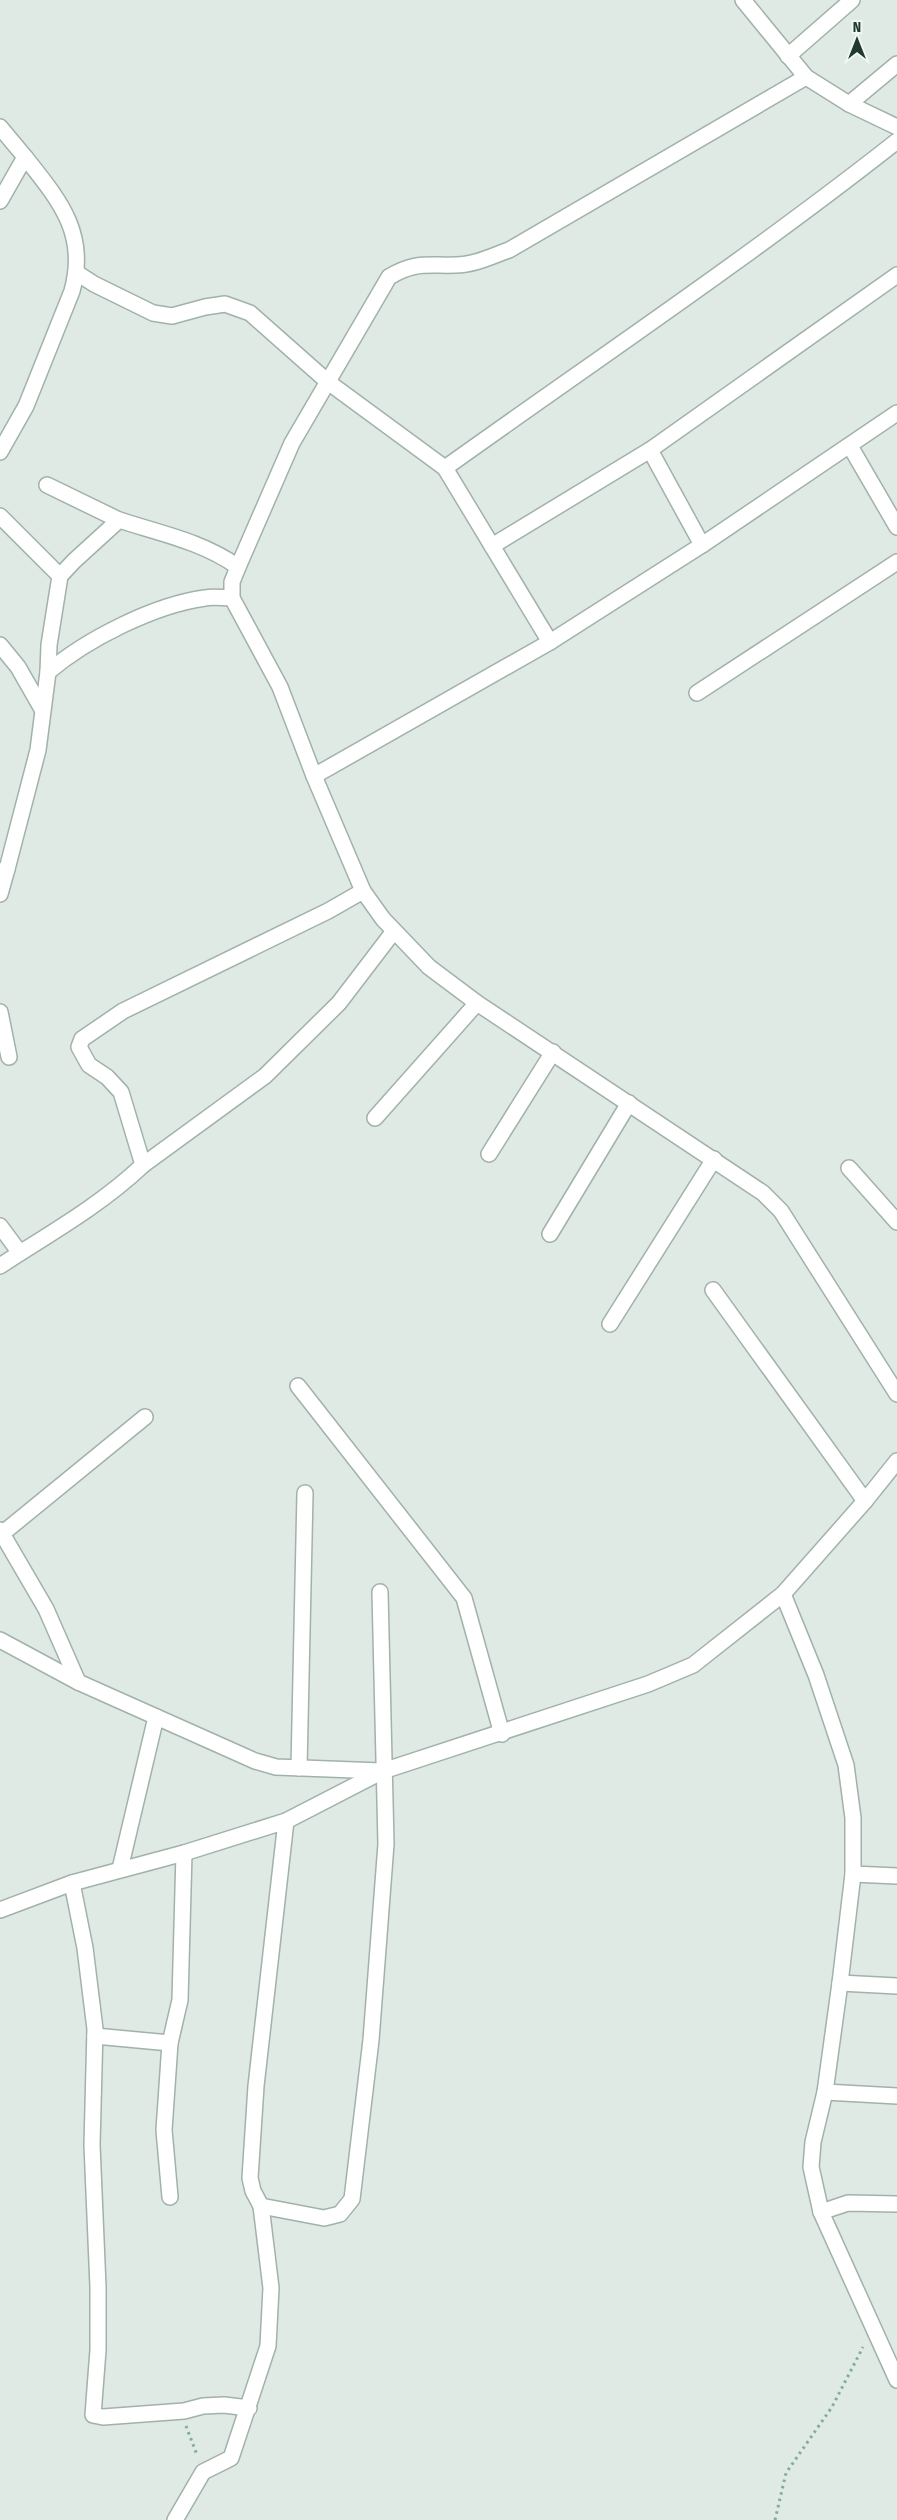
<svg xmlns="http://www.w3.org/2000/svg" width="897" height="2520" font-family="'Fira Sans Condensed',sans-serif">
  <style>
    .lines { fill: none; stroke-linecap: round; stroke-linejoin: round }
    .minor-casing { stroke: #a2b1ab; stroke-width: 18 }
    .tertiary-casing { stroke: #a2b1ab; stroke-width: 18 }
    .path { stroke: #81ac9c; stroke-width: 3; stroke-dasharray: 2.5 4; stroke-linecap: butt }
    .minor { stroke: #fff; stroke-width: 15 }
    .tertiary { stroke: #fff; stroke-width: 15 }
  </style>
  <rect width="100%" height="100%" fill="#dfeae4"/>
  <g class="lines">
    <g class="minor-casing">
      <g id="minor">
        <path d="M 788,56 L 852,0"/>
        <path d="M 806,77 L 509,250 C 492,256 474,265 456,265 C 427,266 415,261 389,277 L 292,443 L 238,567 L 232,582 L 232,598 L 280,687 L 314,776 L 363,891 L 383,919 L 429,967 L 477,1003 L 763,1193 L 781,1211 L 897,1394"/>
        <path d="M 849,104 L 897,64"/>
        <path d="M 0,127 L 25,157 L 0,201"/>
        <path d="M 77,273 L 94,284 L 153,313 L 172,316 L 205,307 L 225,304 L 250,313 L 328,382 L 445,468 L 550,642 L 702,545 L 897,413"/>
        <path d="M 850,446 L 897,527"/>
        <path d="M 650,450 L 702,545"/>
        <path d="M 0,452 L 26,406 L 72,291 C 88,233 59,200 25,157"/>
        <path d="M 445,468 C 596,360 751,256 897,141"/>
        <path d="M 47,485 L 119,520"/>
        <path d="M 0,516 L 60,576"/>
        <path d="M 492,546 L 650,450 L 897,275"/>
        <path d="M 0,645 L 18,667 L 42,709"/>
        <path d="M 48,672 C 87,639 154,605 205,598 C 213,596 223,598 232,598"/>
        <path d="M 697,693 L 897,562"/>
        <path d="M 314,776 L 550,642"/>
        <path d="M 0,871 L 7,869 L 38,750 L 48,672 L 49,645 L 60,576 L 74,561 L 119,520 C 159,533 204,542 238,567"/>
        <path d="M 0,894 L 7,869"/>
        <path d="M 0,1012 L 9,1057"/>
        <path d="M 375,1118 L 477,1003"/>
        <path d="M 489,1154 L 553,1052"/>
        <path d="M 143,1165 L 265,1076 L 339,1003 L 394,931"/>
        <path d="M 849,1168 L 897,1222"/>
        <path d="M 0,1226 L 20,1253 L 0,1266"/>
        <path d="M 550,1234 L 629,1103"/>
        <path d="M 20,1253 C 63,1226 106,1200 143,1165 L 121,1092 L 107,1077 L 89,1065 L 79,1047 L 82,1039 L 123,1011 L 328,911 L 363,891"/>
        <path d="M 713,1290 L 865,1501"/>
        <path d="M 610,1324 L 714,1159"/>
        <path d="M 298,1386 L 464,1598 L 502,1734"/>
        <path d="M 0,1530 L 46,1609 L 78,1682"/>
        <path d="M 3,1533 L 145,1417"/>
        <path d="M 783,1594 L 816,1675 L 846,1765 L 853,1818 L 853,1874 L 840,1983 L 825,2092 L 813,2142 L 811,2167 L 821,2212 L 897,2380"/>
        <path d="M 299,1768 L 305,1493"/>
        <path d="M 286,1821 L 256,2086 L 250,2178 L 253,2191 L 261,2206 L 324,2218 L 340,2214 L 352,2199 L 371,2040 L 386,1844 L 380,1592"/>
        <path d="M 120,1869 L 156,1717"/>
        <path d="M 853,1874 L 897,1876"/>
        <path d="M 72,1883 L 85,1948 L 95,2029 L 92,2145 L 98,2287 L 98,2350 L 93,2415 L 103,2417 L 184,2411 L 203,2406 L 224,2405 L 249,2408"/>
        <path d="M 840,1983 L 897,1986"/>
        <path d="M 95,2036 L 170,2043"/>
        <path d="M 825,2092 L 897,2096"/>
        <path d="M 170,2197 L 164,2130 L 170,2043 L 180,2000 L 184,1853"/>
        <path d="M 821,2212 L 848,2203 L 897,2204"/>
        <path d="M 175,2520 L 203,2472 L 231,2458 L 268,2346 L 271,2288 L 261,2206"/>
      </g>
    </g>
    <g class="tertiary-casing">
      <g id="tertiary">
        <path d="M 743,0 L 806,77 L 849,104 L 897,127"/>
        <path d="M 0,1640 L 78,1682 L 255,1761 L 276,1767 L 381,1771"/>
        <path d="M 0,1910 L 72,1883 L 184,1853 L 286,1821 L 383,1771 L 648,1684 L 693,1665 L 783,1594 L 865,1501 L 897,1461"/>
      </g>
    </g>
    <g class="path">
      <path d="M 186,2426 L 197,2455"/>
      <path d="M 775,2520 L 786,2473 L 832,2407 L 863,2347"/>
    </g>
    <use href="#minor" class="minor"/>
    <use href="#tertiary" class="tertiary"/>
  </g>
  <g transform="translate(857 40)" stroke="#eff7f3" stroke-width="4" paint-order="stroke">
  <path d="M0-4L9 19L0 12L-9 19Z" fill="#213931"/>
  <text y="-8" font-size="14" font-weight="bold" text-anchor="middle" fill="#213931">N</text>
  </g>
</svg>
